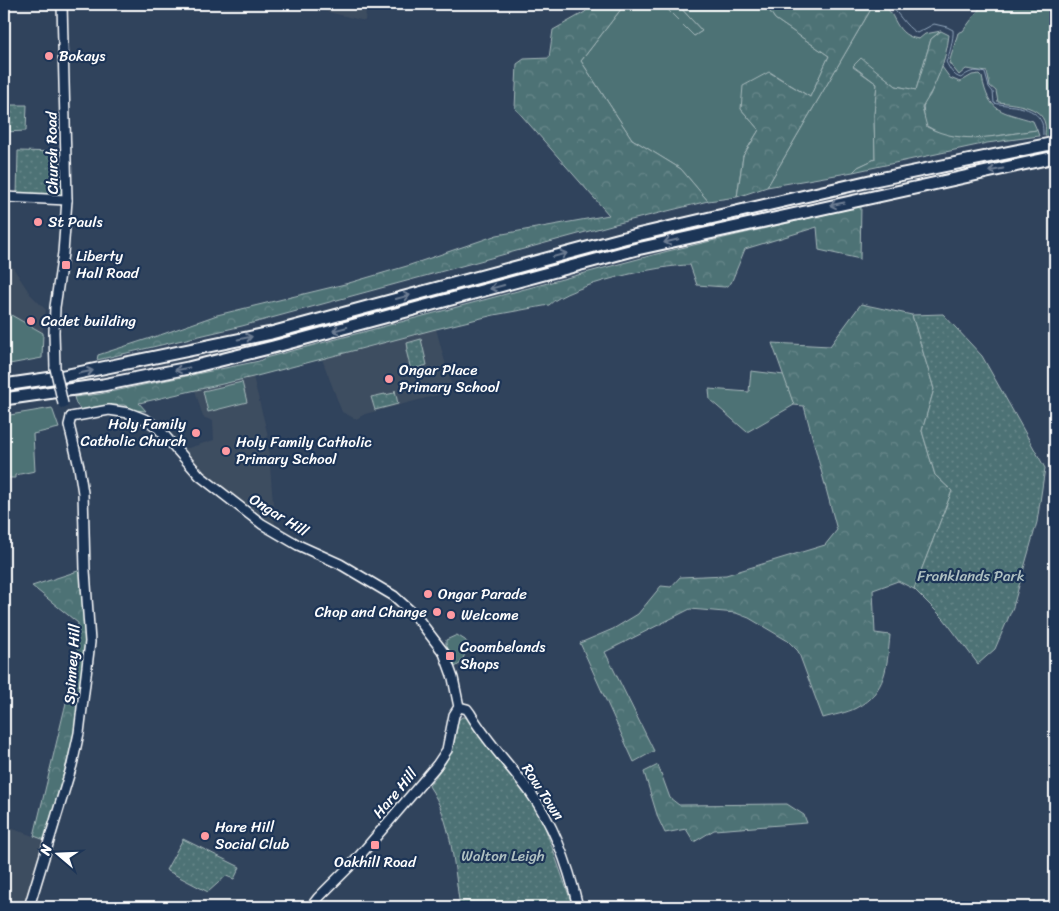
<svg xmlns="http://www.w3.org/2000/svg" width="1059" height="911" font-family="Sriracha,sans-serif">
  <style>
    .built { fill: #3e4d60 }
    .green { fill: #4d7275; stroke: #a6b8ba }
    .forest { fill: url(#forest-crowns); stroke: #a6b8ba }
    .park { fill: url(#park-dots); stroke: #a6b8ba }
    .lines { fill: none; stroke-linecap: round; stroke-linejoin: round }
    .stream { stroke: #92a7bd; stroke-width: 1 }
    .secondary-casing { stroke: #fff; stroke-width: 12 }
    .highway-casing { stroke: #fff; stroke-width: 15 }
    .secondary { stroke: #1d3557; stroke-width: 9 }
    .highway { stroke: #1d3557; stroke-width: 11 }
    .secondary-bridge-casing { stroke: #fff; stroke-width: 12; stroke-linecap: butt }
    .secondary-bridge { stroke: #1d3557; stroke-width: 9 }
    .oneway { stroke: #6c7c92 }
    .poi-dot { fill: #ff9aa2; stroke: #1d3557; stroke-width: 2 }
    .labels { text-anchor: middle; stroke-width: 4.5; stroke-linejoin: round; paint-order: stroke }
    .poi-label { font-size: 15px; fill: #fff; stroke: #1d3557; text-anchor: start }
    .street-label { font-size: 15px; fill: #fff; stroke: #1d3557 }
    .park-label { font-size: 15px; fill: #afc0c1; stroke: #1d3557 }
  </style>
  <defs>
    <pattern id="forest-crowns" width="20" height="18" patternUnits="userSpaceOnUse" patternTransform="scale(1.25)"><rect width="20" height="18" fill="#4d7275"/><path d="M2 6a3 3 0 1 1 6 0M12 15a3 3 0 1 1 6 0" fill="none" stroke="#68878a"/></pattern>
    <pattern id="park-dots" width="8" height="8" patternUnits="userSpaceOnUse" patternTransform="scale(1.25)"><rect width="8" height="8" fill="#4d7275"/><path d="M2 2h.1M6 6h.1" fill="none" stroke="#68878a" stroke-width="1.8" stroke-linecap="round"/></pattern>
  </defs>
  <rect width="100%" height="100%" fill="#30435c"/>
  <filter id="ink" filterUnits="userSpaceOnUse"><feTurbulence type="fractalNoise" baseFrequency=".02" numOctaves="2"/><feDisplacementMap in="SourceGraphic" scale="10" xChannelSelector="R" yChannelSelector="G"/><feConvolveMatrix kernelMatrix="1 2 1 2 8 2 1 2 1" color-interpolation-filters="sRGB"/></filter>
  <g filter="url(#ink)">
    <g class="built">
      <path d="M 301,4 L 366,4 L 365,21 L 300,5 Z"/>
      <path d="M 4,254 L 30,294 L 46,310 L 43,324 L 42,358 L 4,365 Z"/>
      <path d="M 436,329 L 453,391 L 365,414 L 356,419 L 342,412 L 322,359 Z"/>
      <path d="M 253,377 L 267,432 L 275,525 L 206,475 L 182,450 L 214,440 L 213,421 L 203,417 L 195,390 Z"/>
      <path d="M 4,826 L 45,840 L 26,907 L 4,907 Z"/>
    </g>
    <g class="green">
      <path d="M 625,4 L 662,4 L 694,36 L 702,31 L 677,4 L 765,4 L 775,19 L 829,56 L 810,97 L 770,72 L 741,109 L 759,130 L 743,156 L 737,197 L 708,201 L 681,169 L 632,139 L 581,61 Z"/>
      <path d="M 874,4 C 899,4 889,35 919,39 L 925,34 L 941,31 L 931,39 L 916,90 L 896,86 L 861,59 L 853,67 L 877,84 L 874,115 L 875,159 L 858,167 L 853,172 L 767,187 Z"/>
      <path d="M 983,4 L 1055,4 L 1055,135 L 1045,136 C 1045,132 1046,127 1045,124 C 1041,105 1013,104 998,102 L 996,91 L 990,86 L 987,72 L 966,69 L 959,75 L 949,63 L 958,33 L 963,31 Z"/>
      <path d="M 942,67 L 950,78 L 960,82 L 972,75 L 979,74 L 982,77 C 989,114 1002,111 1033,121 L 1037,130 L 975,139 L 943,135 L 925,125 L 923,105 L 930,95 Z"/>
      <path d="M 4,311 L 43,333 L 42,358 L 4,365 Z"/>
      <path d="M 751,371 L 784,375 L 794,405 L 747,432 L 710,400 L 709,389 L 749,392 Z"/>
      <path d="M 242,382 L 247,402 L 208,412 L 203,391 Z"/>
      <path d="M 52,408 L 59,428 L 33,434 L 35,471 L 15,475 L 15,478 L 4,478 L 4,416 Z"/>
      <path d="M 457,635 L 465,640 L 469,645 L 461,663 L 455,667 L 446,644 L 446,640 Z"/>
    </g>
    <g class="forest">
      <path d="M 592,4 L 625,4 L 581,61 L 632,139 L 681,169 L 708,201 L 615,224 L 242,326 L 97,360 L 98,355 L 163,334 L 217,315 L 349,283 L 407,266 L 497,235 L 609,215 L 515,108 L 517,64 L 524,59 L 549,58 L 553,30 L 585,12 Z"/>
      <path d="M 662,4 L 677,4 L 702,31 L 694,36 Z"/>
      <path d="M 765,4 L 874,4 L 767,187 L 737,197 L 743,156 L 759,130 L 741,109 L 743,86 L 769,72 L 810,97 L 829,56 L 775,19 Z"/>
      <path d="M 941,31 L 949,35 C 946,61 936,85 922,108 L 927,127 C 965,146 997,135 1037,130 L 1039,136 L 987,143 L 853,172 L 858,167 L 875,159 L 874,115 L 877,84 L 853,66 L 861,58 L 896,86 L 916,90 L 931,39 Z"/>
      <path d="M 861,206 L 860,259 L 819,250 L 817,227 L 745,249 L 731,283 L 725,287 L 697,285 L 690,265 C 660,265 569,285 549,305 L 494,315 L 436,329 L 253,377 L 139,403 L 146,411 L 134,410 L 124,405 L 109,405 L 81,410 L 76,404 L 74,397 L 100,394 L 259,361 L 265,358 L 668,251 Z"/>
      <path d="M 861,304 L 912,315 L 934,389 L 922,431 L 935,475 L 952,491 L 914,589 L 898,581 L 873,590 L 875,633 L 890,635 C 887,665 887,692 856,708 C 847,713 833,715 823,718 L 798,651 L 788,641 L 749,618 L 736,613 L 690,609 L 605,652 L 654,751 L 634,762 L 580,643 L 613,629 L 638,614 L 661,586 L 671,587 L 680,577 L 726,575 L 825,545 L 837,530 L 804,406 L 794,405 L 772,343 L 830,346 Z"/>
      <path d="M 81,570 L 84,596 L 85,643 L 75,733 L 45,840 L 34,836 L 77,657 L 78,623 L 32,586 Z"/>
      <path d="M 658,765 L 670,798 L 679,805 L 787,804 L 804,815 L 807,823 L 714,830 L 694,842 L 686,829 L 665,833 L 658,818 L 644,772 Z"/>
    </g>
    <g class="park">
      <path d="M 4,105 L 27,105 L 26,131 L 4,132 Z"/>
      <path d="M 18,151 L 62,152 L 62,198 L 17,195 Z"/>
      <path d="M 943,314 L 982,356 L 1045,468 L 1037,522 L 1013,607 L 995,649 L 978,664 L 944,619 L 914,589 L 952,491 L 935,475 L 922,431 L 934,389 L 912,315 Z"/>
      <path d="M 421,339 L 427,365 L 411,370 L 406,350 L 408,349 L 407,343 Z"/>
      <path d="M 395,390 L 398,404 L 375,410 L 371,397 L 385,394 L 385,395 L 394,393 Z"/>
      <path d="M 462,717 L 465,717 L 470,720 L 522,786 L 541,816 L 573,907 L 460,907 C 454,867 452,820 429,786 L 446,762 L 454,742 L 458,720 Z"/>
      <path d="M 183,839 L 240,867 L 234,879 L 226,876 L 208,892 L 166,870 Z"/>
    </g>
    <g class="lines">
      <g class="stream">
        <path d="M 888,4 C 899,12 904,26 917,33 L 934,24 L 947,27 L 953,30 C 954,37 949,57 946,62 C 950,69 953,76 961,78 C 968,72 975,69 985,73 L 989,87 L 993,92 L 994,103 C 1010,107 1034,104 1042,123 C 1043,126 1043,131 1043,135"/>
        <path d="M 1050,166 L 1055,174"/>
      </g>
      <g class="secondary-casing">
        <g id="secondary">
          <path d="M 4,197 L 67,200"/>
          <path d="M 55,368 L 54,332 L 55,307 L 63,253 L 67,200 L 62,4"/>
          <path d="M 71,417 L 109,410 L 129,413 L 147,420 L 158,428 L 200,476 L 262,524 L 298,545 L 340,564 L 394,596 L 415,615 L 444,653 L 453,678 L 459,707 L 454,715 L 447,750 L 437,765 L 356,860 L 318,898 L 311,907"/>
          <path d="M 459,707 L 467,709 L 470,713 C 486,741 510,765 530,792 C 554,825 569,867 578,907"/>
          <path d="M 29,907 L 72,765 L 79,733 L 90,642 L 85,570 L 83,493 L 79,467 L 69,425 L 71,417"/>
        </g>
      </g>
      <g class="highway-casing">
        <g id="highway">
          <path d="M 4,385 L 59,377 L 271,333 L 624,238 L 874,180 L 1055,143"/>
          <path d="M 4,399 L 103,385 L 188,368 L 273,347 L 637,249 L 1055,157"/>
        </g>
      </g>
      <use href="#secondary" class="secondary"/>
      <use href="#highway" class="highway"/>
      <g class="secondary-bridge-casing">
        <path id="secondary-bridge" d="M 55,368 L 63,404"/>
      </g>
      <use href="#secondary-bridge" class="secondary-bridge"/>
    </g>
    <defs><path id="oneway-shaft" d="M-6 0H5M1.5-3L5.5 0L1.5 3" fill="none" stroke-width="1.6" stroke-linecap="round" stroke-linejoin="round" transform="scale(1.25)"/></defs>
    <g class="oneway">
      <use href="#oneway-shaft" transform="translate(996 170) rotate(168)"/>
      <use href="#oneway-shaft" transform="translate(837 204) rotate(168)"/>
      <use href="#oneway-shaft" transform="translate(671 241) rotate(167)"/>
      <use href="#oneway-shaft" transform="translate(560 255) rotate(-15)"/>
      <use href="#oneway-shaft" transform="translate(497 287) rotate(165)"/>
      <use href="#oneway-shaft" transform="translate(403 297) rotate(-15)"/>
      <use href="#oneway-shaft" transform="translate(340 329) rotate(165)"/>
      <use href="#oneway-shaft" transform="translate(245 338) rotate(-12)"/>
      <use href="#oneway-shaft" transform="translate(182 369) rotate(168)"/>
      <use href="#oneway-shaft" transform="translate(86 372) rotate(-12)"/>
    </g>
  </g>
  <g class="poi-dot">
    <circle cx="49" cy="56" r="5"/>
    <circle cx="38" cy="222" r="5"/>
    <rect x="61" y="260" width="10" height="10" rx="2.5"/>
    <circle cx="31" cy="321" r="5"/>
    <circle cx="389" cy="379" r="5"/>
    <circle cx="196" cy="433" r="5"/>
    <circle cx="226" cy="451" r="5"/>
    <circle cx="428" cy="594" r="5"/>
    <circle cx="437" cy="612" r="5"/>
    <circle cx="451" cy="615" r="5"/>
    <rect x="445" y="651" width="10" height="10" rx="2.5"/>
    <circle cx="205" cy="836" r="5"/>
    <rect x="370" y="840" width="10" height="10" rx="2.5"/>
  </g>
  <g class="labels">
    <g class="poi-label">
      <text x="59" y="61">Bokays</text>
      <text x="48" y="227">St Pauls</text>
      <text x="76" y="261">Liberty<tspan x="76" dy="17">Hall Road</tspan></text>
      <text x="41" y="326">Cadet building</text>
      <text x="399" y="375">Ongar Place<tspan x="399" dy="17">Primary School</tspan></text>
      <text x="186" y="429" text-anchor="end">Holy Family<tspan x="186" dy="17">Catholic Church</tspan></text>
      <text x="236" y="447">Holy Family Catholic<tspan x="236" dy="17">Primary School</tspan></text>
      <text x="438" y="599">Ongar Parade</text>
      <text x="427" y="617" text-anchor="end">Chop and Change</text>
      <text x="461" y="620">Welcome</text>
      <text x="460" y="652">Coombelands<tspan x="460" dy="17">Shops</tspan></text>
      <text x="215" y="832">Hare Hill<tspan x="215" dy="17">Social Club</tspan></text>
      <text x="375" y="867" text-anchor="middle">Oakhill Road</text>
    </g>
    <g class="street-label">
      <text transform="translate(52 153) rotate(-91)" y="5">Church Road</text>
      <text transform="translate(279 515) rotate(32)" y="5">Ongar Hill</text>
      <text transform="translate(72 664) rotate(-86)" y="5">Spinney Hill</text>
      <text transform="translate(543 792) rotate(57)" y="5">Row Town</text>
      <text transform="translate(395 793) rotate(-50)" y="5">Hare Hill</text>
    </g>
    <g class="park-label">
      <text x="971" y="581">Franklands Park</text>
      <text x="503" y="861">Walton Leigh</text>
    </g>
  </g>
  <rect width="1059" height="911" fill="none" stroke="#1d3557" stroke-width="20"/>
  <rect x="10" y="10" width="1039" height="891" fill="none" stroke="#fff" stroke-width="2" filter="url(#ink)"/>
  <g transform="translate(58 854) rotate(289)" stroke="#1d3557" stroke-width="4" paint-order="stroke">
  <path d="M0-4L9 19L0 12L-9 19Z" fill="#ffffff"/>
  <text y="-8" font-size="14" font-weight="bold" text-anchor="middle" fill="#ffffff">N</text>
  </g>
</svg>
